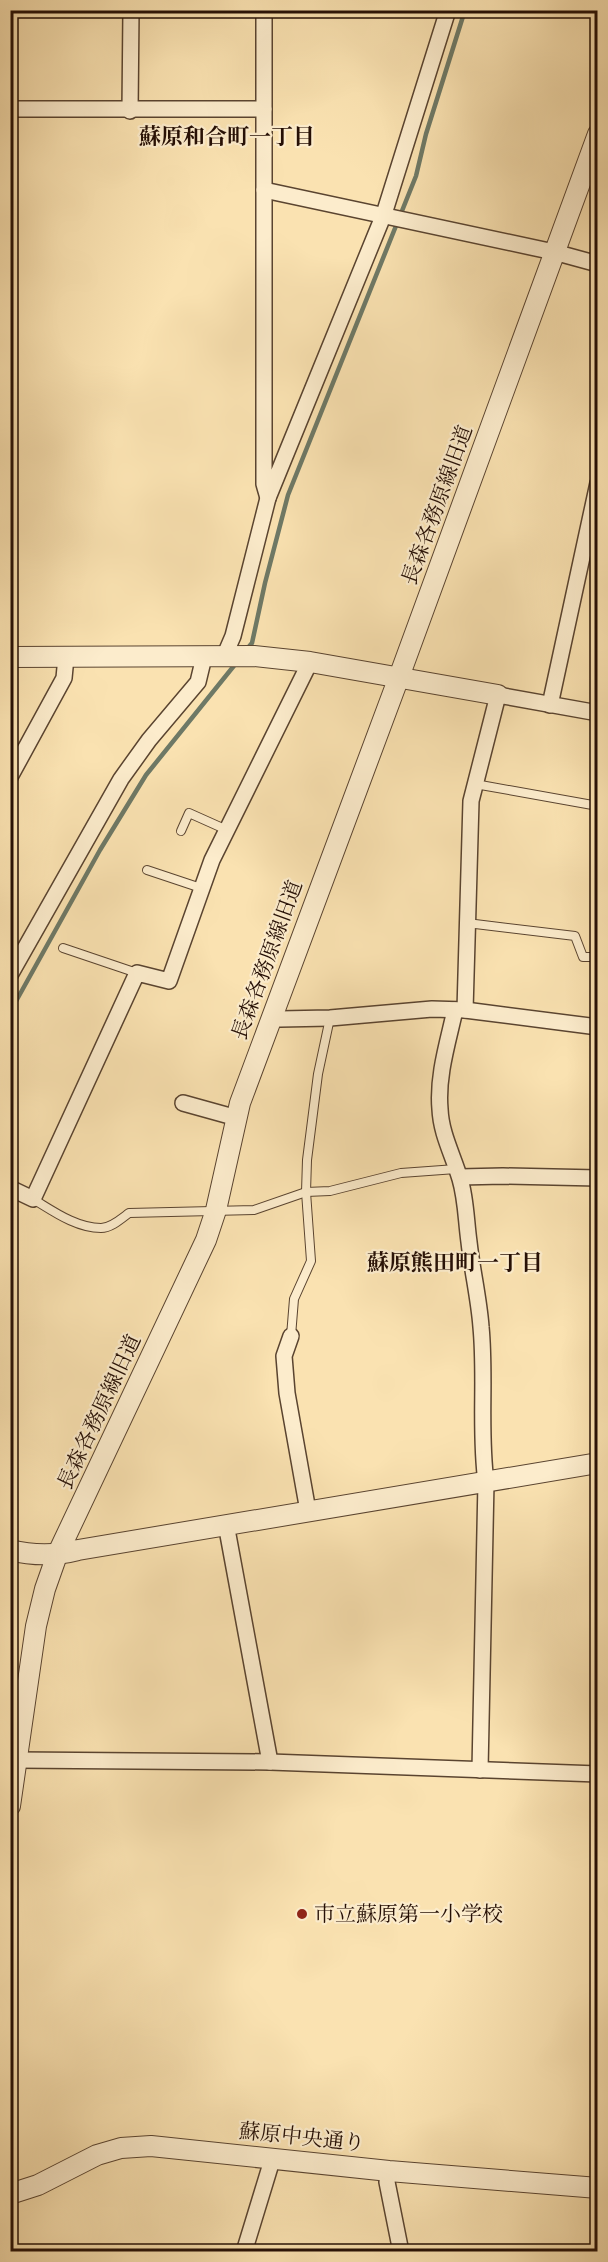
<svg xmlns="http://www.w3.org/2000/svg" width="608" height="2262" font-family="'IM FELL Double Pica','Noto Serif JP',serif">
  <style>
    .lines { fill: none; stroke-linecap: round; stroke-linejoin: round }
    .stream { stroke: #6e7966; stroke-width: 4.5 }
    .service-casing { stroke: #5a4430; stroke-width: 10 }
    .minor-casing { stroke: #5a4430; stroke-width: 18 }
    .tertiary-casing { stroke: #5a4430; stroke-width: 22 }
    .service { stroke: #fceccc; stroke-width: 8 }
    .minor { stroke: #fceccc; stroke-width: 15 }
    .tertiary { stroke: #fceccc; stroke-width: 20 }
    .poi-dot { fill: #8f2418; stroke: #fceccc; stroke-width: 2 }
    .labels { text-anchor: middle; stroke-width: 4.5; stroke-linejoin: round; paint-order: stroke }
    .street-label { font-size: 21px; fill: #250f05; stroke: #fceccc }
    .poi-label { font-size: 21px; fill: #250f05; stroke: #fceccc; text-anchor: start }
    .neighbourhood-label { font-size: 22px; font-weight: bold; fill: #250f05; stroke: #fceccc }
  </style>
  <rect width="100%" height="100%" fill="#fae2b1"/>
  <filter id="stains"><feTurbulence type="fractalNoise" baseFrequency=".00333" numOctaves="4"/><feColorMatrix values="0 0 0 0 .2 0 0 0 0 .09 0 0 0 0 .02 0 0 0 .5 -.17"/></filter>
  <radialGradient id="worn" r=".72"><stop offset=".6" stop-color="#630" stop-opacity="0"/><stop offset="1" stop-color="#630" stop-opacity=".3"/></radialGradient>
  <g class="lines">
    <g class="stream">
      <path d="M 246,650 L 252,643 L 265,583 L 288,495 L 416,176 L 426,134 L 465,10"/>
      <path d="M 10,1012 L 100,850 L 146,775 L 237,662"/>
    </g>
    <g class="service-casing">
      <g id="service">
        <path d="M 475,784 L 598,806"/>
        <path d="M 181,831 L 189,813 L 227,830"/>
        <path d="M 147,870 L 201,888"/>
        <path d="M 467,923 L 575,936 L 583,957 L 598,957"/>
        <path d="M 63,948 L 137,973"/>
        <path d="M 33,1199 C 53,1211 76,1228 101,1228 C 111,1228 121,1219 129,1213 L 254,1210 L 306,1192 L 330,1191 L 401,1173 L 456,1169"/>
        <path d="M 291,1336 L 294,1299 L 311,1261 L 306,1192 L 307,1160 L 318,1074 L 330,1018"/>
      </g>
    </g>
    <g class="minor-casing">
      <g id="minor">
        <path d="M 264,10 L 264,484 L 268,498 L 384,214 L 448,10"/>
        <path d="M 10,109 L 264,109"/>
        <path d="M 130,111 L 131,10"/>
        <path d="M 264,190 L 554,252 L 598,264"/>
        <path d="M 224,657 L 233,636 L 268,498"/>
        <path d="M 550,705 L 598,483"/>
        <path d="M 10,777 L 64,678 L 66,657"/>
        <path d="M 10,975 L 121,779 L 149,740 L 198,682 L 204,657"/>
        <path d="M 455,1010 C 448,1042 437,1076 440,1109 C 441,1134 453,1155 460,1179 C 466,1199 466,1220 469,1242 C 472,1270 479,1299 481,1327 C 486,1379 479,1431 486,1482 L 480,1770"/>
        <path d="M 465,1010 L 471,801 L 498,695 L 598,713"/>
        <path d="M 272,1015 L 280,1019 L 330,1018 L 432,1009 L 465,1010 L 598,1027"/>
        <path d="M 183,1103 L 237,1118"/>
        <path d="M 460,1177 L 503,1176 L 598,1178"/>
        <path d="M 10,1188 L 33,1199 L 137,973 L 169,981 L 212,860 L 310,662"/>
        <path d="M 291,1336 L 284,1356 L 287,1393 L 308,1511"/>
        <path d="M 226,1524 L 270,1762"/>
        <path d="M 17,1760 L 270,1762 L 598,1774"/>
        <path d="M 389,2171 L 387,2182 L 401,2252"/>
        <path d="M 244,2252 L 273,2157"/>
      </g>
    </g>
    <g class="tertiary-casing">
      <g id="tertiary">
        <path d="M 10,657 L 254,656 L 310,662 L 498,695"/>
        <path d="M 10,1550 C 34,1556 55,1556 78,1550 L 598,1463"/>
        <path d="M 10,1806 L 36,1626 L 45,1589 L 57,1555 L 206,1240 L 216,1210 L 240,1103 L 399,677 L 598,134"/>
        <path d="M 10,2194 L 38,2185 L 97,2155 L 121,2148 L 151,2146 L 389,2171 L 598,2188"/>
      </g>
    </g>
    <use href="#service" class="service"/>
    <use href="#minor" class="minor"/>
    <use href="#tertiary" class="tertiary"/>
  </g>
  <circle class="poi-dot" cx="302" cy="1914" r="6"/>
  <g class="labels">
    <g class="street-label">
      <text transform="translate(437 505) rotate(-70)" y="7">長森各務原線旧道</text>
      <text transform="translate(267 960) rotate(-70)" y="7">長森各務原線旧道</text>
      <text transform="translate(99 1412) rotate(-65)" y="7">長森各務原線旧道</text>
      <text transform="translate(302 2137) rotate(6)" y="7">蘇原中央通り</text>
    </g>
    <g class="poi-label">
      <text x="314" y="1921">市立蘇原第一小学校</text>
    </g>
    <g class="neighbourhood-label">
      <text x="227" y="144">蘇原和合町一丁目</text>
      <text x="455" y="1270">蘇原熊田町一丁目</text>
    </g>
  </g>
  <rect width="608" height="2262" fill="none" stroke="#fae2b1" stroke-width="36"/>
  <rect x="12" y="12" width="584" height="2238" fill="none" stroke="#250f05" stroke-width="3"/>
  <rect x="18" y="18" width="572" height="2226" fill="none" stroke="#250f05" stroke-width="1.5"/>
  <rect width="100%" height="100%" filter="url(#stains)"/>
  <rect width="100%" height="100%" fill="url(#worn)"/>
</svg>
